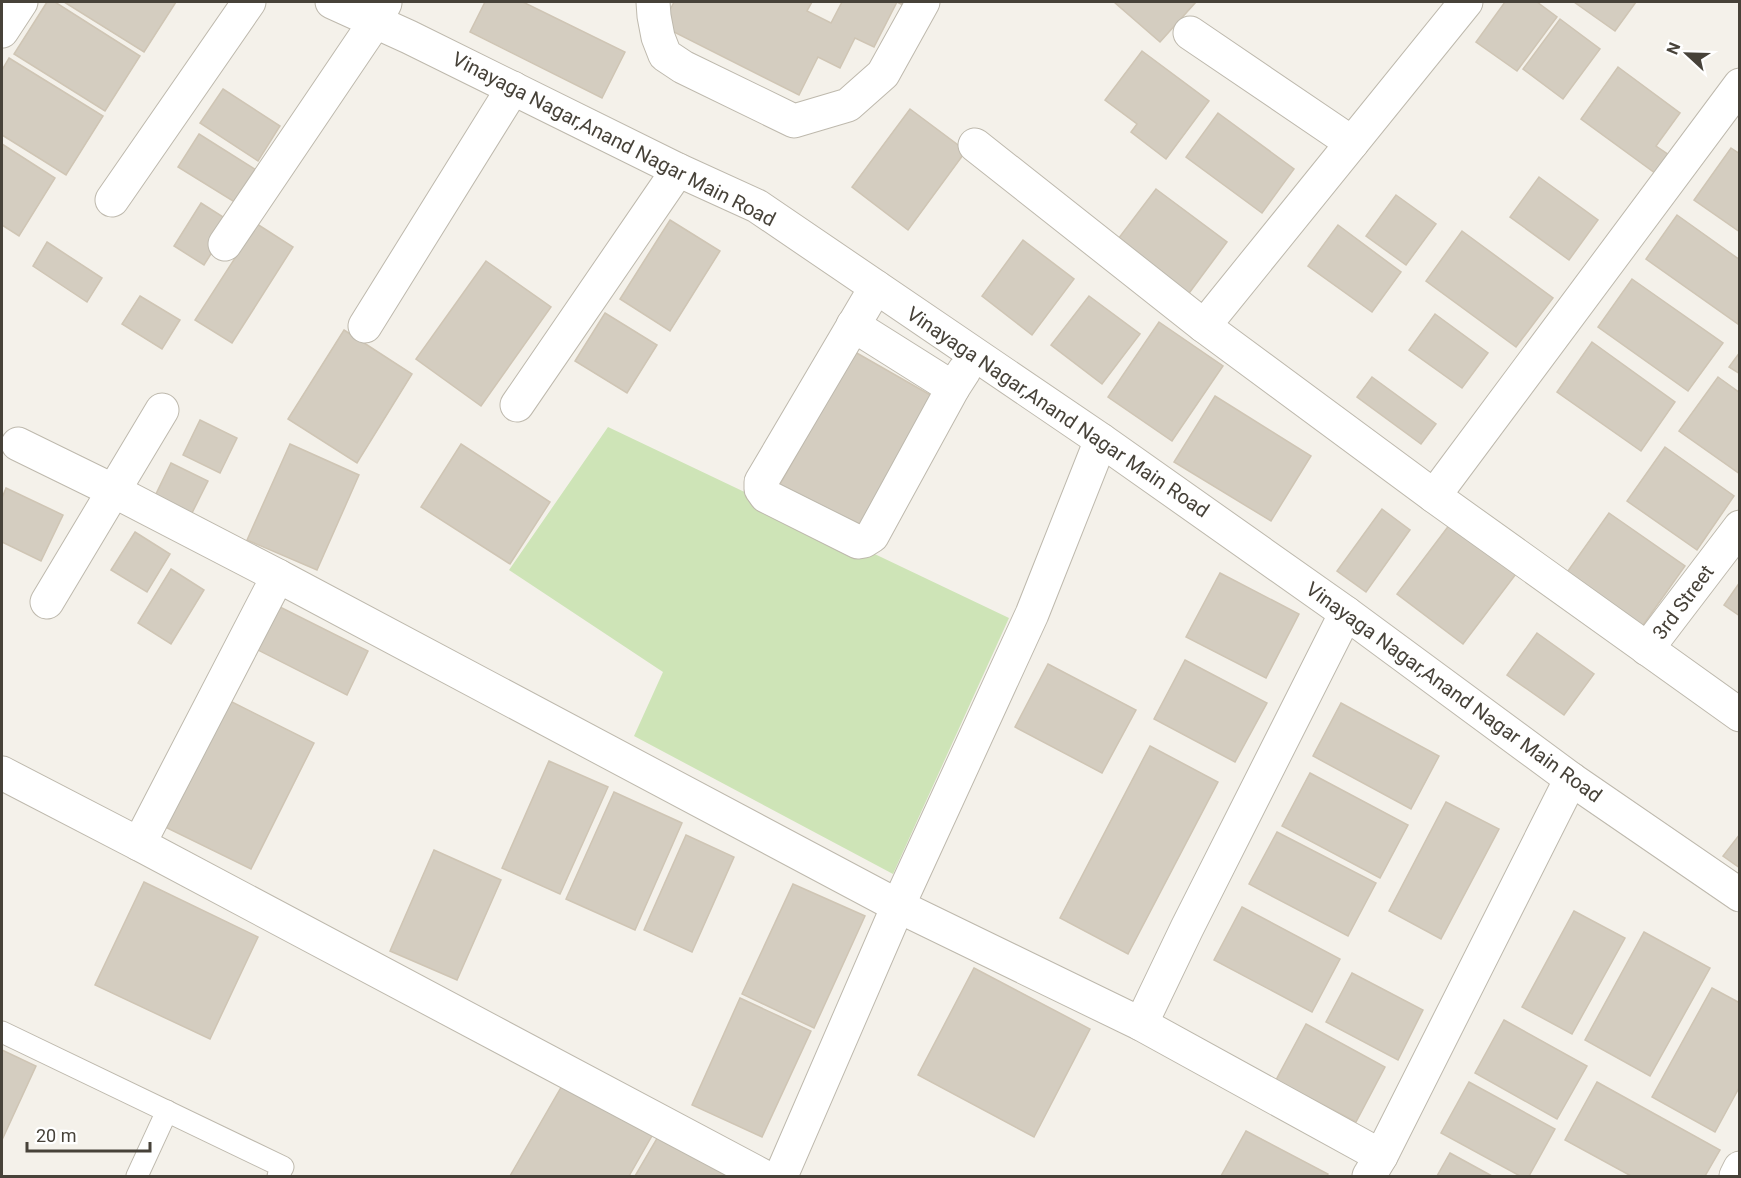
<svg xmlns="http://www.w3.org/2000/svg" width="1741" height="1178" font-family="Roboto,sans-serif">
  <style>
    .green { fill: #cee4b7 }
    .building { fill: #d4cdc0; stroke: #cfc5b4; stroke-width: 1.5 }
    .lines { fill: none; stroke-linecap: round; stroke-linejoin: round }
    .lane-casing { stroke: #beb9ad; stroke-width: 23 }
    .street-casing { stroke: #beb9ad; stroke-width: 35 }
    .lane { stroke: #fff; stroke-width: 21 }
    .street { stroke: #fff; stroke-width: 33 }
    .labels { text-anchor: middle; stroke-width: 4.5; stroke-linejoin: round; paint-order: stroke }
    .street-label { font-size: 20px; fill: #474239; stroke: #fff }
  </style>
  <rect width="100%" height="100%" fill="#f4f1ea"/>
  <path class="green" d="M 608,427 L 1009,618 L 893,874 L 634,736 L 663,672 L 509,570 Z"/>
  <g class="building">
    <path d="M 47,2 L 55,2 L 140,56 L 105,111 L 14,54 Z"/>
    <path d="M 64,2 L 176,2 L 144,52 Z"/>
    <path d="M 485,2 L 523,2 L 625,52 L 602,98 L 470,32 Z"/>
    <path d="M 674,2 L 812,2 L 807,11 L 831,23 L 842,2 L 912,2 L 909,8 L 897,2 L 874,47 L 855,38 L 840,68 L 818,57 L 799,95 L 662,26 Z"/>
    <path d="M 1114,2 L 1196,2 L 1160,42 Z"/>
    <path d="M 1505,2 L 1537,2 L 1557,17 L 1517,71 L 1476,42 Z"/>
    <path d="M 1574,2 L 1636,2 L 1615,31 Z"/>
    <path d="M 1560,19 L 1600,49 L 1563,99 L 1523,69 Z"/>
    <path d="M 1142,51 L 1209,101 L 1166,159 L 1131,132 L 1137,124 L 1105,100 Z"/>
    <path d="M 9,58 L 103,116 L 66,175 L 2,135 L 2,70 Z"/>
    <path d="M 1618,67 L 1680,113 L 1656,146 L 1672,157 L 1659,176 L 1581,119 Z"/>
    <path d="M 223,89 L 280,126 L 258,161 L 200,123 Z"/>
    <path d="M 910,109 L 966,151 L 908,230 L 852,187 Z"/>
    <path d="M 1218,113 L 1294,169 L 1262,213 L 1186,157 Z"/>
    <path d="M 199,134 L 261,173 L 241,206 L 178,167 Z"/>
    <path d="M 2,144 L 55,178 L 19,236 L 2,225 Z"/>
    <path d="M 1731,148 L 1740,154 L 1740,232 L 1694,200 Z"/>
    <path d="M 1539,177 L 1598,220 L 1569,260 L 1510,217 Z"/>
    <path d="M 1156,189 L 1227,242 L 1187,296 L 1115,243 Z"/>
    <path d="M 1396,195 L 1436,224 L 1406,265 L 1366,236 Z"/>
    <path d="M 201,203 L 231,222 L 204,265 L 174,246 Z"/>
    <path d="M 1677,215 L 1740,260 L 1738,324 L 1646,259 Z"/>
    <path d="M 670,220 L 720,251 L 670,331 L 620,299 Z"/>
    <path d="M 257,224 L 293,247 L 232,343 L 195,320 Z"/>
    <path d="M 1338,225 L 1401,272 L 1372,312 L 1308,266 Z"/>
    <path d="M 1462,231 L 1553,298 L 1516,347 L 1426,281 Z"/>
    <path d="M 1023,240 L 1074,279 L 1032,335 L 982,296 Z"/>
    <path d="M 47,242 L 102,278 L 87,302 L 33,266 Z"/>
    <path d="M 486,261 L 551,307 L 481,406 L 416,359 Z"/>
    <path d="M 1632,279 L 1723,343 L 1688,391 L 1598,327 Z"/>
    <path d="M 140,296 L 180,320 L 162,349 L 122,324 Z"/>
    <path d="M 1089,296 L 1140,334 L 1102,384 L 1051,345 Z"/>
    <path d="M 605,313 L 657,345 L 627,393 L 575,361 Z"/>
    <path d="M 1435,314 L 1488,353 L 1462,388 L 1409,350 Z"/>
    <path d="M 1159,322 L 1223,366 L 1172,441 L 1108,397 Z"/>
    <path d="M 344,330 L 412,374 L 357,463 L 288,419 Z"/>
    <path d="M 1592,342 L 1675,402 L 1641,451 L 1557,392 Z"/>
    <path d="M 855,352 L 941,401 L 865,535 L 779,486 Z"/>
    <path d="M 1740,352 L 1740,374 L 1729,367 Z"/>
    <path d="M 1372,377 L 1436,424 L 1421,444 L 1357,397 Z"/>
    <path d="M 1718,377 L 1740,393 L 1740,474 L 1679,431 Z"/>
    <path d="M 1215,396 L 1311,456 L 1271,521 L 1174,462 Z"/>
    <path d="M 200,420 L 237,438 L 220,473 L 183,455 Z"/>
    <path d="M 290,444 L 359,475 L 317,570 L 247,540 Z"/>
    <path d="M 461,444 L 550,502 L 510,564 L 421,507 Z"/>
    <path d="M 1665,447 L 1734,496 L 1697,550 L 1627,501 Z"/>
    <path d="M 171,463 L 208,481 L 192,513 L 155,496 Z"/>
    <path d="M 6,488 L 63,515 L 41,561 L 2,542 L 2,498 Z"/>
    <path d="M 1382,509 L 1410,530 L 1366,592 L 1337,571 Z"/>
    <path d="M 1609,513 L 1685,566 L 1639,631 L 1563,578 Z"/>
    <path d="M 1450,524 L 1516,574 L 1463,644 L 1397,594 Z"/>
    <path d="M 135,532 L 170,554 L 147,592 L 111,570 Z"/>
    <path d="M 171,569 L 204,590 L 171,644 L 138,623 Z"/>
    <path d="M 1220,573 L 1299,614 L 1266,678 L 1186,637 Z"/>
    <path d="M 1740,582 L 1740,616 L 1724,605 Z"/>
    <path d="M 274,604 L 368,651 L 347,695 L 252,647 Z"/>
    <path d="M 1537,633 L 1594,674 L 1564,715 L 1507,675 Z"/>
    <path d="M 1185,660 L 1267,703 L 1235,762 L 1154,719 Z"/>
    <path d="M 1048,664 L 1136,710 L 1102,773 L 1015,727 Z"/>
    <path d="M 226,699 L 314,743 L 251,869 L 163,826 Z"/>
    <path d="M 1341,703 L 1439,756 L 1411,809 L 1313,756 Z"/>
    <path d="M 1150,746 L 1218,782 L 1128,954 L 1060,918 Z"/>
    <path d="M 549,761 L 608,787 L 560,894 L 502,868 Z"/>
    <path d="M 1310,773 L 1408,825 L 1380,878 L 1282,826 Z"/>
    <path d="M 614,792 L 682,823 L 635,930 L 566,899 Z"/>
    <path d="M 1446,802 L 1499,829 L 1441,939 L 1389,911 Z"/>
    <path d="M 1277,832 L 1376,883 L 1348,936 L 1249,884 Z"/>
    <path d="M 1740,834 L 1740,868 L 1723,856 Z"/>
    <path d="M 686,835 L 734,857 L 692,952 L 644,930 Z"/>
    <path d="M 434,850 L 501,880 L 457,980 L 390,951 Z"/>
    <path d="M 144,882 L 258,937 L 210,1039 L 95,985 Z"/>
    <path d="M 793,884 L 865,916 L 814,1028 L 742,994 Z"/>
    <path d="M 1242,907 L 1340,959 L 1312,1012 L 1214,960 Z"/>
    <path d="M 1574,911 L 1625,938 L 1572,1034 L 1522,1007 Z"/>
    <path d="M 1644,932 L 1710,968 L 1650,1076 L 1585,1040 Z"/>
    <path d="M 974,968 L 1090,1029 L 1034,1137 L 918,1075 Z"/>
    <path d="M 1352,973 L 1423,1010 L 1398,1060 L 1326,1022 Z"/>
    <path d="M 1712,988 L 1740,1003 L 1740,1086 L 1715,1132 L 1652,1097 Z"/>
    <path d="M 740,998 L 811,1031 L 762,1137 L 692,1105 Z"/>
    <path d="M 1504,1020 L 1587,1066 L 1557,1119 L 1475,1073 Z"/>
    <path d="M 1306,1024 L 1385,1067 L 1356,1122 L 1276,1080 Z"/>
    <path d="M 2,1050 L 36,1066 L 2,1140 Z"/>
    <path d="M 1469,1082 L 1555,1129 L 1529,1176 L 1520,1176 L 1441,1133 Z"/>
    <path d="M 1597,1082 L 1720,1150 L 1705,1176 L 1631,1176 L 1565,1140 Z"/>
    <path d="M 563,1084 L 653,1134 L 629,1176 L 510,1176 Z"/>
    <path d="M 1246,1131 L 1328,1174 L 1327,1176 L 1221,1176 Z"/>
    <path d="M 659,1135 L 732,1176 L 635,1176 Z"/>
    <path d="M 1450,1153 L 1492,1176 L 1437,1176 Z"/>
  </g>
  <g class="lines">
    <g class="lane-casing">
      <g id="lane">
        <path d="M 2,1032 L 283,1167 L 278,1176"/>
        <path d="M 137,1176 L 167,1111"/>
      </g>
    </g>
    <g class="street-casing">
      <g id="street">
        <path d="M 332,2 L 409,37 L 678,170 L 757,206 L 1101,440 L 1346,613 L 1571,779 L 1740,895"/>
        <path d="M 653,2 L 654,16 L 658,37 L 665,55 L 683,67 L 794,121 L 848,105 L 883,74 L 923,2"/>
        <path d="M 2,31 L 21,2"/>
        <path d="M 1190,33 L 1352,143"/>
        <path d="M 1740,85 L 1434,496 L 1740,715"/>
        <path d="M 975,145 L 1204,326 L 1466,2"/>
        <path d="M 112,200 L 249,2"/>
        <path d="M 225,244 L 375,22 L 385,3"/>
        <path d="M 876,287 L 761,482 L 761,489 L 766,496 L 858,542 L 864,541 L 872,536 L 953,388"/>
        <path d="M 853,325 L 953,388 L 964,371"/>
        <path d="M 365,326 L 513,88"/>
        <path d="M 1204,326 L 1434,496"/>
        <path d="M 517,405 L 678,170"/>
        <path d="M 18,444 L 114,491 L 278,576"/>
        <path d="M 47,602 L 162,410"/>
        <path d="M 1647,649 L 1740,527"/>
        <path d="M 2,773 L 139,844"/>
        <path d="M 1141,1024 L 1381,1156"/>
        <path d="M 763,1176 L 139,844 L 278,576 L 898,906 L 1141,1024 L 1187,928 L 1346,613"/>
        <path d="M 781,1176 L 898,906 L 1032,614 L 1101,440"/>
        <path d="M 1369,1176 L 1381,1156 L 1571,779"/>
        <path d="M 1736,1176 L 1740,1168"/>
      </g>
    </g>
    <use href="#lane" class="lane"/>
    <use href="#street" class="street"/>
  </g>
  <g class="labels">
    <g class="street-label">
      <text transform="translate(614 139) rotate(27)" y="7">Vinayaga Nagar,Anand Nagar Main Road</text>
      <text transform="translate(1058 412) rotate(34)" y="7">Vinayaga Nagar,Anand Nagar Main Road</text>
      <text transform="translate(1683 602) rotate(-53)" y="7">3rd Street</text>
      <text transform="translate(1454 692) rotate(36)" y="7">Vinayaga Nagar,Anand Nagar Main Road</text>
    </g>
  </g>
  <rect width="1741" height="1178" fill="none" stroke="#474239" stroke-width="6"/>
  <g transform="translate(1687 54) rotate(292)" stroke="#ffffff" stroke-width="4.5" paint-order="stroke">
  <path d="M0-4.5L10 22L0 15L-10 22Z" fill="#474239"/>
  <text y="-9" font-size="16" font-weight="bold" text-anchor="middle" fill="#474239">N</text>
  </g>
  <path d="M27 1142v9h123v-9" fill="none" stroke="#474239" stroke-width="3"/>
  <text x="36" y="1142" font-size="18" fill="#474239" stroke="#ffffff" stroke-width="4.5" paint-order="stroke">20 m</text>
</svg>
